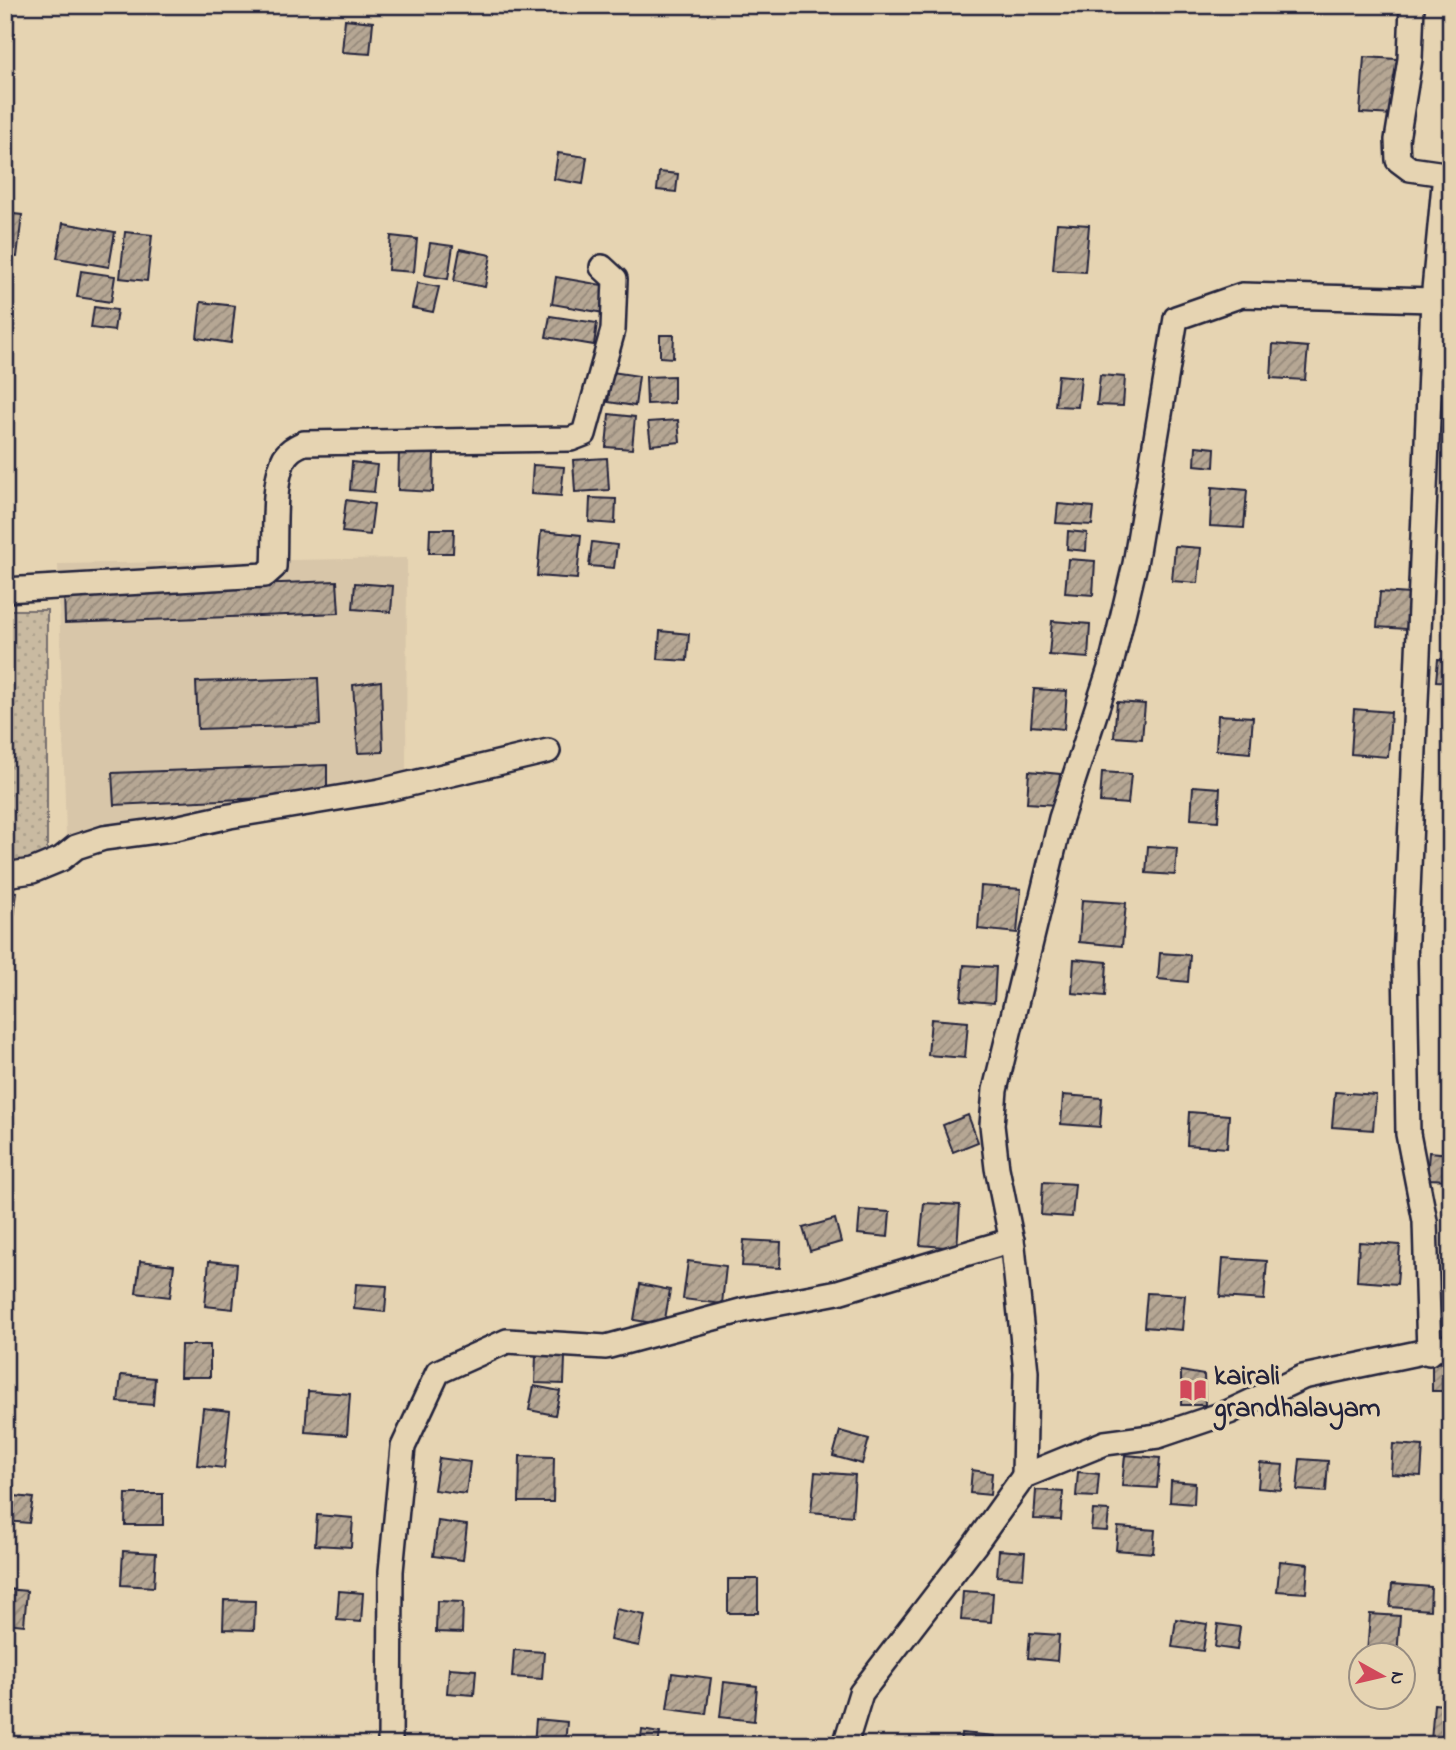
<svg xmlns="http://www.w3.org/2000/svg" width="1456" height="1750" font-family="'Indie Flower',sans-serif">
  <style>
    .built { fill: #d8c6a9 }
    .grass { fill: url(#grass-dots); stroke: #766e6e; stroke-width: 2 }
    .building { fill: url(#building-hatch); stroke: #22223b; stroke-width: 2 }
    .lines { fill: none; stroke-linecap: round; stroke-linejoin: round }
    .minor-casing { stroke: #22223b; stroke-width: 28 }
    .minor { stroke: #e6d4b2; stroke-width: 23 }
    .labels { text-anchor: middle; stroke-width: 7; stroke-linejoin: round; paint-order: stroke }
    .poi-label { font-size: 28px; font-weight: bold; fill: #22223b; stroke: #e6d4b2; text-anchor: start }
  </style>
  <defs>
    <pattern id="grass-dots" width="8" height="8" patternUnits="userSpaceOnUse" patternTransform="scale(1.75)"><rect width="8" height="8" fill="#c9baa1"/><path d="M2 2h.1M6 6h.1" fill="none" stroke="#aca08c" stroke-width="1.8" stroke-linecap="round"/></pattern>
    <pattern id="building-hatch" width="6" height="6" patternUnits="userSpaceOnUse" patternTransform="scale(1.75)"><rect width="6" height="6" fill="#b6a794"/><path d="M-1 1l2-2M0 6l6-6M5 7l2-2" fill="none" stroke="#94887a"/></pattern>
  </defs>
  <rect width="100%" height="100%" fill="#e6d4b2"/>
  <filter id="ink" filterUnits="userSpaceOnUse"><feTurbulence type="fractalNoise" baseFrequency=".0143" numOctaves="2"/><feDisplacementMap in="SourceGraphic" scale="14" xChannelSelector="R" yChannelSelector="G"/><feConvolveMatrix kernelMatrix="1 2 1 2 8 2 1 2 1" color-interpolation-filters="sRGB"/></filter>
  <g filter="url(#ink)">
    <path class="built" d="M 407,558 L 406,783 L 66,836 L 58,564 Z"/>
    <path class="grass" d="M 5,610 L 47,610 L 47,861 L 5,866 Z"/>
    <g class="building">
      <path d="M 345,19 L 373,22 L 370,54 L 342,52 Z"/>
      <path d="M 1364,57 L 1397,59 L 1393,115 L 1360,113 Z"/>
      <path d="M 558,153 L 587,157 L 583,184 L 554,179 Z"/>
      <path d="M 659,172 L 678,174 L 676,192 L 657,190 Z"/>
      <path d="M 5,213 L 22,215 L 17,257 L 5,256 Z"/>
      <path d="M 63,223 L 115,232 L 109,267 L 57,258 Z"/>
      <path d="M 1057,223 L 1089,225 L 1085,272 L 1053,270 Z"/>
      <path d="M 125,232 L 152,235 L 147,281 L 120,278 Z"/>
      <path d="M 391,236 L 417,239 L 414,272 L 388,270 Z"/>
      <path d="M 430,243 L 453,246 L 448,279 L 425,275 Z"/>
      <path d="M 460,249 L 491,255 L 485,287 L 454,281 Z"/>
      <path d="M 81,271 L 115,276 L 111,302 L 77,297 Z"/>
      <path d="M 556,277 L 608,286 L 604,313 L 552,304 Z"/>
      <path d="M 417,283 L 439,287 L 433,312 L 412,308 Z"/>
      <path d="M 201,302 L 235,306 L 231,343 L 197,338 Z"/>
      <path d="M 94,307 L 117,310 L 114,331 L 91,328 Z"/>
      <path d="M 550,316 L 597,323 L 594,345 L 546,337 Z"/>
      <path d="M 660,335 L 674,335 L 673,358 L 660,357 Z"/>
      <path d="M 1273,344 L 1308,347 L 1305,380 L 1271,378 Z"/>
      <path d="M 612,372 L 639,376 L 635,406 L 608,402 Z"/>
      <path d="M 1058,375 L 1081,377 L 1078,407 L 1055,406 Z"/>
      <path d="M 1100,375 L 1125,377 L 1123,406 L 1097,405 Z"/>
      <path d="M 674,376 L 674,403 L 647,404 L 646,377 Z"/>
      <path d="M 609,414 L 635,417 L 632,449 L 606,447 Z"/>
      <path d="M 678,420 L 680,442 L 651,445 L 648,422 Z"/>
      <path d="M 1196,446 L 1215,448 L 1214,467 L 1195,465 Z"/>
      <path d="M 399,452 L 434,453 L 433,492 L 398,490 Z"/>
      <path d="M 607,458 L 609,490 L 575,492 L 573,460 Z"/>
      <path d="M 352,462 L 377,465 L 374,492 L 350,490 Z"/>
      <path d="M 533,465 L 564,467 L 561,496 L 531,494 Z"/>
      <path d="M 1212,487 L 1247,490 L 1244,528 L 1210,526 Z"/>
      <path d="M 590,498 L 616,499 L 615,524 L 589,522 Z"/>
      <path d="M 346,500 L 374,504 L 370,535 L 342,532 Z"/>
      <path d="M 1058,504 L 1094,507 L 1092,525 L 1056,523 Z"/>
      <path d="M 1448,512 L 1451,512 L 1451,554 L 1445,553 Z"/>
      <path d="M 430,529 L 454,529 L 453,553 L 429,553 Z"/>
      <path d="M 541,531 L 581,535 L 577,579 L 537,576 Z"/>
      <path d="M 1068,531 L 1087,533 L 1086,551 L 1067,549 Z"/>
      <path d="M 592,542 L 617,545 L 614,568 L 589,566 Z"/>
      <path d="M 1175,546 L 1201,548 L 1198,583 L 1172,581 Z"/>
      <path d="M 1068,559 L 1095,561 L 1093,595 L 1065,593 Z"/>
      <path d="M 337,581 L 339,613 L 65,623 L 64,591 Z"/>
      <path d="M 355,583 L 393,586 L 391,612 L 353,609 Z"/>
      <path d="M 1380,592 L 1410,594 L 1407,629 L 1377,627 Z"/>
      <path d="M 1052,621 L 1090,624 L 1088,658 L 1049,655 Z"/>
      <path d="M 660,631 L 689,634 L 687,661 L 658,659 Z"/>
      <path d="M 1438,659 L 1451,660 L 1451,682 L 1436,681 Z"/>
      <path d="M 318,678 L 320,725 L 198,729 L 196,682 Z"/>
      <path d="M 381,681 L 383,752 L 358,753 L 353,685 Z"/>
      <path d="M 1034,689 L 1067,691 L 1064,729 L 1031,726 Z"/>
      <path d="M 1117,702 L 1145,704 L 1142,739 L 1114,737 Z"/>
      <path d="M 1354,709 L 1391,712 L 1388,757 L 1351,754 Z"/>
      <path d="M 1218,715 L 1253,717 L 1250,753 L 1216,750 Z"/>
      <path d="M 327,765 L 327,795 L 114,805 L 112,773 Z"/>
      <path d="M 1029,771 L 1060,774 L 1057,805 L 1027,803 Z"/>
      <path d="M 1102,772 L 1131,774 L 1128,804 L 1100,802 Z"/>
      <path d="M 1193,786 L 1220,788 L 1218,821 L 1191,819 Z"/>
      <path d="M 1148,846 L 1177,848 L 1175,875 L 1146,873 Z"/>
      <path d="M 981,886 L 1021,889 L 1017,933 L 978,929 Z"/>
      <path d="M 5,891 L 17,892 L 14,916 L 5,915 Z"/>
      <path d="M 1082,900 L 1126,903 L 1122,946 L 1079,942 Z"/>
      <path d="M 1160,953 L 1190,955 L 1188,982 L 1158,979 Z"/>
      <path d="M 1074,959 L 1107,962 L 1105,996 L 1072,993 Z"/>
      <path d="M 964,965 L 996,967 L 994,1003 L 961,1000 Z"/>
      <path d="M 931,1019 L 968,1022 L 965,1058 L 928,1055 Z"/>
      <path d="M 1335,1092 L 1376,1095 L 1373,1130 L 1332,1127 Z"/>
      <path d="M 1063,1095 L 1102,1098 L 1100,1127 L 1061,1124 Z"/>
      <path d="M 1189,1112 L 1229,1115 L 1227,1148 L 1187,1145 Z"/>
      <path d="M 968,1115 L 978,1142 L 953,1152 L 943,1125 Z"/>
      <path d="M 1429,1152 L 1451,1154 L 1451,1180 L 1427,1179 Z"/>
      <path d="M 1043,1182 L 1075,1184 L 1072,1217 L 1041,1215 Z"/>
      <path d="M 924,1203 L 960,1205 L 957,1248 L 920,1245 Z"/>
      <path d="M 860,1210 L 890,1212 L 888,1237 L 858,1234 Z"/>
      <path d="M 835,1219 L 841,1242 L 810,1251 L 803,1228 Z"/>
      <path d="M 744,1240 L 781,1242 L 780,1268 L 742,1266 Z"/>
      <path d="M 1359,1242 L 1400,1245 L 1397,1284 L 1357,1281 Z"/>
      <path d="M 1223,1258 L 1267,1261 L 1264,1300 L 1220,1297 Z"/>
      <path d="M 140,1261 L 174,1265 L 170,1297 L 136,1293 Z"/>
      <path d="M 209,1261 L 237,1264 L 233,1309 L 205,1306 Z"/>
      <path d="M 688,1261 L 726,1266 L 722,1304 L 683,1299 Z"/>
      <path d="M 356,1284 L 387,1286 L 385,1312 L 354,1309 Z"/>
      <path d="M 640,1284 L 670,1290 L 664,1325 L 634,1320 Z"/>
      <path d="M 1147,1293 L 1185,1295 L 1182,1330 L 1144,1327 Z"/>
      <path d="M 181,1345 L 210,1345 L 210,1377 L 180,1377 Z"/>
      <path d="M 536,1355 L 565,1357 L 564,1384 L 535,1383 Z"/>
      <path d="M 1451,1362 L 1451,1391 L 1432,1391 L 1432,1363 Z"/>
      <path d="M 1181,1371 L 1204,1375 L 1205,1405 L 1181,1405 Z"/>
      <path d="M 121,1375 L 155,1378 L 153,1405 L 118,1402 Z"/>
      <path d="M 534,1386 L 560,1391 L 555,1415 L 529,1410 Z"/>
      <path d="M 308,1391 L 350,1394 L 347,1435 L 305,1432 Z"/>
      <path d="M 203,1408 L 230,1411 L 224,1468 L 197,1465 Z"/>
      <path d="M 840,1431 L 869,1439 L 862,1464 L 833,1456 Z"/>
      <path d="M 1393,1444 L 1423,1446 L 1421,1476 L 1391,1474 Z"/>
      <path d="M 1125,1455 L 1160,1458 L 1157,1488 L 1122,1486 Z"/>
      <path d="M 520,1456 L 554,1457 L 553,1502 L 519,1502 Z"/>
      <path d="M 439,1458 L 470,1462 L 466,1494 L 434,1490 Z"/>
      <path d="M 1300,1459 L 1328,1461 L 1326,1492 L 1297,1490 Z"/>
      <path d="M 1260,1463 L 1283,1465 L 1281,1490 L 1258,1488 Z"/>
      <path d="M 972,1470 L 992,1473 L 990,1495 L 970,1493 Z"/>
      <path d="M 815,1472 L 855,1475 L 852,1516 L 811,1512 Z"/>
      <path d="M 1078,1472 L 1099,1474 L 1097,1497 L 1076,1496 Z"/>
      <path d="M 1171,1481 L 1195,1483 L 1194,1504 L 1170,1502 Z"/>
      <path d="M 1036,1490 L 1063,1492 L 1061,1520 L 1034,1519 Z"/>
      <path d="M 126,1494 L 163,1494 L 163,1525 L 125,1525 Z"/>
      <path d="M 5,1495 L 33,1498 L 29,1523 L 5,1521 Z"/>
      <path d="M 1093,1510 L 1109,1511 L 1107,1531 L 1091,1530 Z"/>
      <path d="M 317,1515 L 353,1518 L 351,1547 L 315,1545 Z"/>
      <path d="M 438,1521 L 467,1525 L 463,1560 L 433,1556 Z"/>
      <path d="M 1118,1527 L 1155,1530 L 1153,1553 L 1116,1550 Z"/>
      <path d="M 999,1550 L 1025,1552 L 1023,1578 L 997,1576 Z"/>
      <path d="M 123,1551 L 156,1553 L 154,1587 L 121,1585 Z"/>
      <path d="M 1280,1561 L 1308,1564 L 1306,1593 L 1277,1591 Z"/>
      <rect x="728" y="1579" width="30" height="34"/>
      <path d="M 1392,1584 L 1431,1587 L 1430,1610 L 1390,1607 Z"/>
      <path d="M 5,1589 L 27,1591 L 24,1625 L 5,1623 Z"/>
      <path d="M 339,1591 L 363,1593 L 361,1622 L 337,1620 Z"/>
      <path d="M 963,1591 L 993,1593 L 991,1622 L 961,1620 Z"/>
      <path d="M 224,1600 L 255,1601 L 254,1630 L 223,1629 Z"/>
      <path d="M 437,1601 L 463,1602 L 462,1633 L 436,1632 Z"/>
      <path d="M 616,1609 L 645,1615 L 639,1646 L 610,1640 Z"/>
      <path d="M 1370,1614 L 1400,1616 L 1397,1656 L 1367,1654 Z"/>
      <path d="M 1176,1619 L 1207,1624 L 1203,1651 L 1172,1647 Z"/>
      <path d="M 1218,1624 L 1240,1627 L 1237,1650 L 1215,1647 Z"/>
      <path d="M 1030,1633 L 1059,1635 L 1057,1661 L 1028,1658 Z"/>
      <path d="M 514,1650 L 544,1652 L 542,1679 L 512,1677 Z"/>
      <path d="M 449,1668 L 476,1670 L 474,1695 L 447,1693 Z"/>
      <path d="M 672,1673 L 711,1678 L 706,1714 L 667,1709 Z"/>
      <path d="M 724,1682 L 757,1686 L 754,1721 L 720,1717 Z"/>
      <path d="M 1434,1704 L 1451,1706 L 1451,1743 L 1431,1741 Z"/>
      <path d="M 536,1719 L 567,1722 L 565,1745 L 534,1745 Z"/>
      <path d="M 642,1730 L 660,1733 L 658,1745 L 640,1745 Z"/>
      <path d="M 961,1733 L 995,1736 L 994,1745 L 960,1745 Z"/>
    </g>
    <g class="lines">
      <g class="minor-casing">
        <g id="minor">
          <path d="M 1412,5 L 1410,59 L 1397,140 L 1398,160 L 1410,169 L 1445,174"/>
          <path d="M 5,590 L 265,575 L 274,567 C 276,538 272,487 283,461 C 287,451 295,447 304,443 L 571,439 L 584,434 L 613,330 L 615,279 L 602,267"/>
          <path d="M 5,875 L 32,871 L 61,859 L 76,847 L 104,838 L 171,829 L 230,816 L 380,791 L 548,751"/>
          <path d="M 1429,1353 L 1425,1221 L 1408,1134 L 1405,962 L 1433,300"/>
          <path d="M 1024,1476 L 1026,1372 L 1013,1247 L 997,1168 L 992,1125 L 995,1090 L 1061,818 L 1111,665 L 1135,564 L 1176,318 L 1242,295 L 1433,300 L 1445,174 L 1451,175"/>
          <path d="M 390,1745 L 391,1571 L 403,1447 L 438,1372 L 507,1341 L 606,1347 L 744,1310 L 838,1292 L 1012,1240"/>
          <path d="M 845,1745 L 861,1693 L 974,1546 L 1024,1476 L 1105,1443 L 1158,1436 L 1229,1412 L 1303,1377 L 1451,1346"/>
        </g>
      </g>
      <use href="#minor" class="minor"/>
    </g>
  </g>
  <defs>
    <g id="library-bare" transform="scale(2.1)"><path d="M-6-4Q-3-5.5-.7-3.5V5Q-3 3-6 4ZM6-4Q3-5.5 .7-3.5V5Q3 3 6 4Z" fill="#d1495b" stroke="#e6d4b2" stroke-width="2.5" paint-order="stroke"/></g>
  </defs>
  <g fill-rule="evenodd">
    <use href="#library-bare" x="1193" y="1390"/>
  </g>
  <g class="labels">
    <g class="poi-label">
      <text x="1214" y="1384">kairali<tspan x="1214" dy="32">grandhalayam</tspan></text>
    </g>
  </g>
  <rect width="1456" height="1750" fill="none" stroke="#e6d4b2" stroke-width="28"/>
  <rect x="14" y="14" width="1428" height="1722" fill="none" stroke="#22223b" stroke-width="2.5" filter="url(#ink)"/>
  <g transform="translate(1382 1676) rotate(98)"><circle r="33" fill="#e6d4b2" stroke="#988d82" stroke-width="2"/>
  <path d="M0-5L12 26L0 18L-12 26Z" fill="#d1495b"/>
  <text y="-10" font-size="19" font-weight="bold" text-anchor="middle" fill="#22223b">N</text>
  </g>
</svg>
